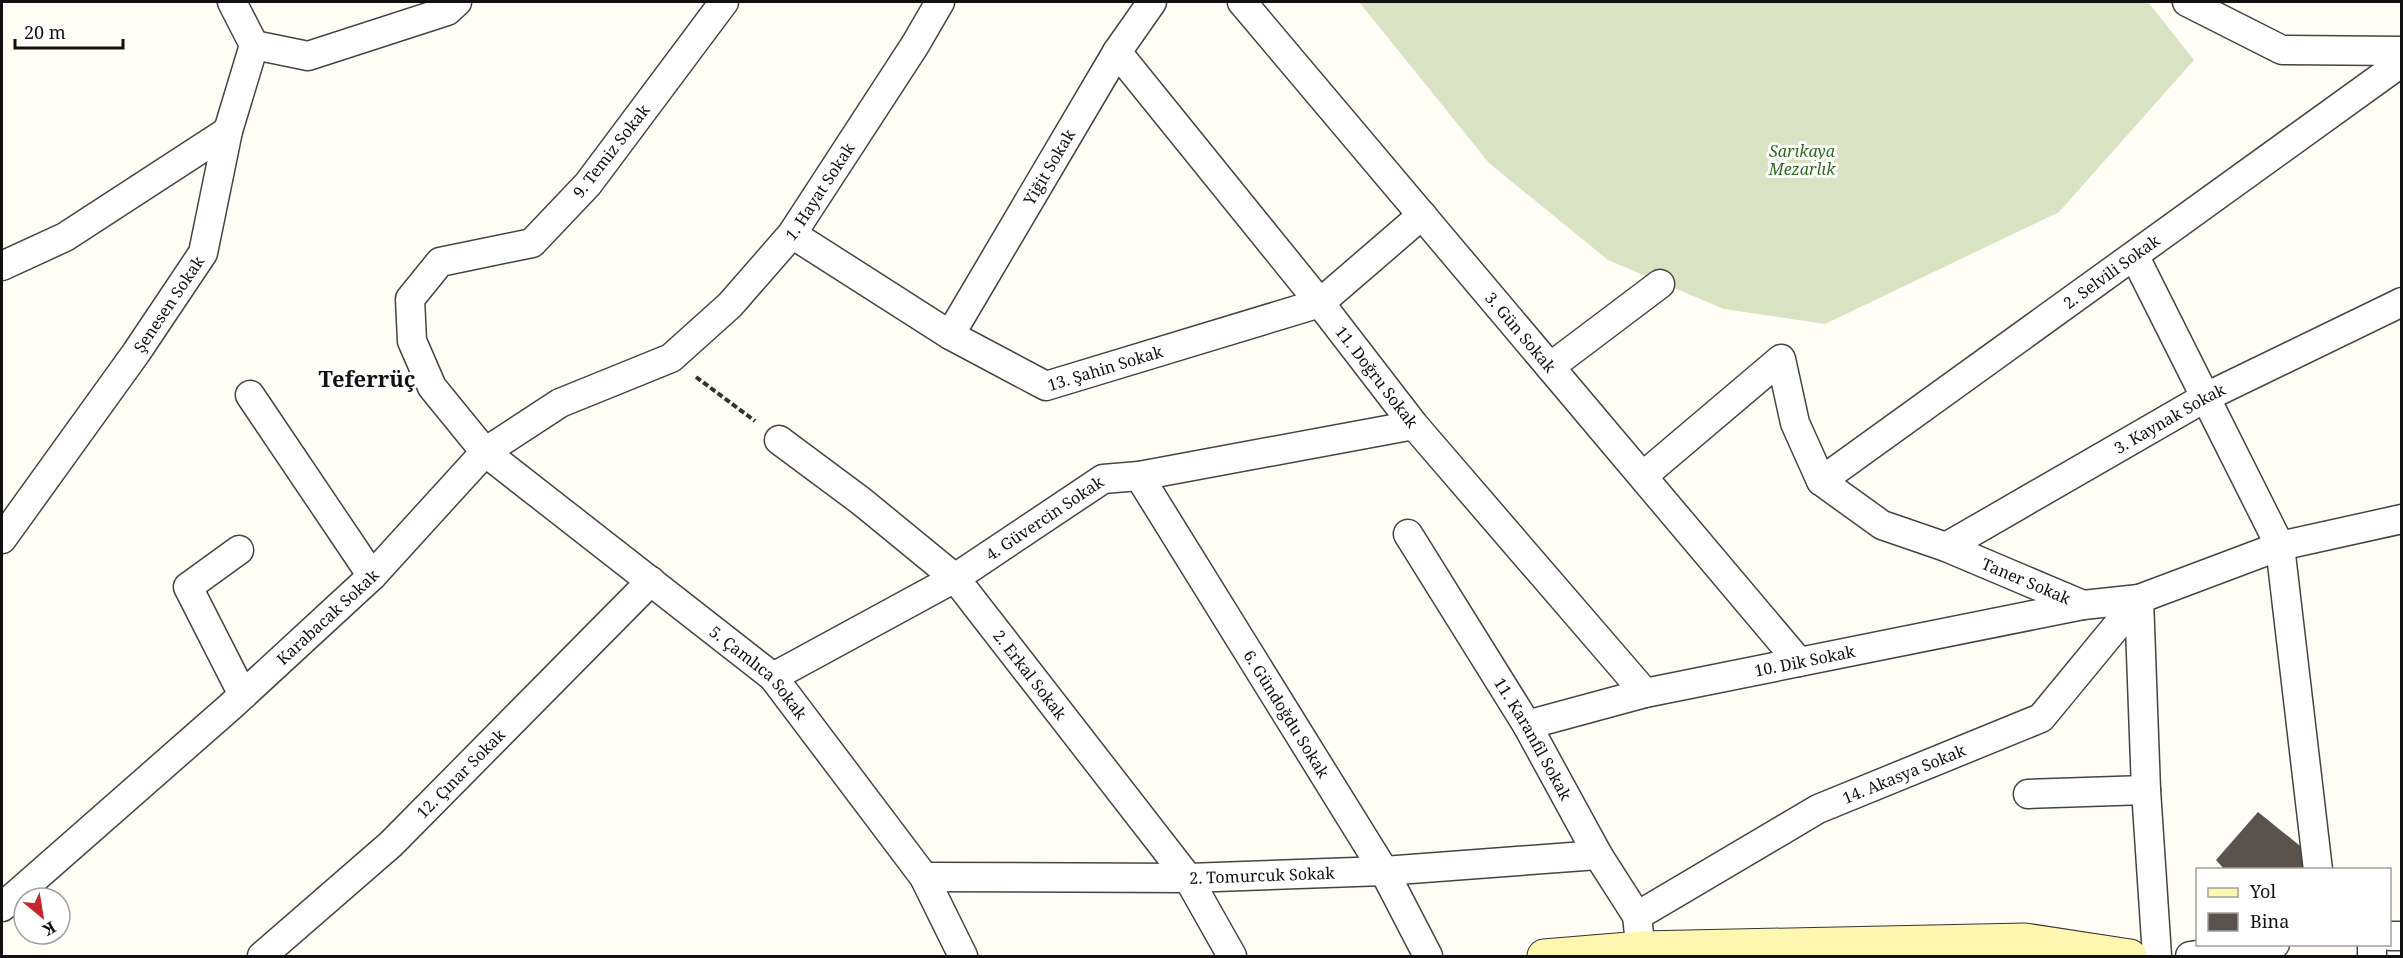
<svg xmlns="http://www.w3.org/2000/svg" width="2403" height="958" font-family="'Noto Serif',serif">
  <style>
    .cemetery { fill: #d9e3c4 }
    .building { fill: #5a524d }
    .lines { fill: none; stroke-linecap: round; stroke-linejoin: round }
    .street-casing { stroke: #444; stroke-width: 31 }
    .secondary-casing { stroke: #333; stroke-width: 35 }
    .path { stroke: #333; stroke-width: 4; stroke-dasharray: 6 3; stroke-linecap: butt }
    .street { stroke: #fff; stroke-width: 28 }
    .secondary { stroke: #fff6b0; stroke-width: 33 }
    .labels { text-anchor: middle; stroke-width: 6; stroke-linejoin: round; paint-order: stroke }
    .street-label { font-size: 16px; fill: #111; stroke: #fff }
    .park-label { font-size: 16px; font-style: italic; fill: #2f6b1f; stroke: #fff }
    .district-label { font-size: 22px; font-weight: bold; fill: #111; stroke: #fff }
  </style>
  <rect width="100%" height="100%" fill="#fffdf5"/>
  <path class="cemetery" d="M 1359,2 L 2148,2 L 2194,60 L 2059,212 L 1825,324 L 1724,309 L 1608,260 L 1489,163 Z"/>
  <path class="building" d="M 2258,812 L 2304,849 L 2306,870 L 2225,870 L 2216,860 Z"/>
  <g class="lines">
    <g class="street-casing">
      <g id="street">
        <path id="s1" d="M 724,2 L 588,184 L 532,243 L 440,262 L 410,299 L 412,341 L 432,387 L 485,452 L 773,677 L 924,877 L 963,956"/>
        <path id="s2" d="M 1242,2 L 1799,662"/>
        <path d="M 2187,2 L 2282,50 L 2402,51"/>
        <path d="M 254,45 L 308,56 L 447,11 L 457,2"/>
        <path id="s3" d="M 1117,52 L 1320,303 L 1414,425 L 1645,693"/>
        <path id="s4" d="M 792,234 L 950,335 L 1046,386 L 1320,303 L 1422,215"/>
        <path d="M 2135,257 L 2280,546 L 2318,870"/>
        <path d="M 2,266 L 65,237 L 228,131"/>
        <path id="s5" d="M 950,335 L 1117,52 L 1152,2"/>
        <path d="M 1550,367 L 1660,284"/>
        <path d="M 250,395 L 372,576"/>
        <path id="s6" d="M 779,440 L 861,501 L 955,578 L 1188,878 L 1232,956"/>
        <path id="s7" d="M 1139,476 L 1384,871 L 1428,956"/>
        <path id="s8" d="M 1643,476 L 1781,359 L 1795,423 L 1821,481 L 1882,525 L 1946,547 L 2083,605 L 2139,599 L 2280,546 L 2402,519"/>
        <path id="s9" d="M 1821,481 L 2402,62"/>
        <path id="s10" d="M 1408,534 L 1527,725 L 1598,855 L 1637,916 L 1639,934"/>
        <path id="s11" d="M 2,539 L 136,353 L 203,253 L 228,131 L 254,45 L 232,2"/>
        <path id="s12" d="M 1946,547 L 2206,397 L 2402,302"/>
        <path d="M 239,550 L 188,587 L 243,695"/>
        <path d="M 2139,599 L 2146,790 L 2157,956"/>
        <path id="s13" d="M 773,677 L 955,578 L 1103,479 L 1139,476 L 1414,425"/>
        <path id="s14" d="M 1527,725 L 1645,693 L 2083,605"/>
        <path d="M 2028,794 L 2146,790"/>
        <path id="s15" d="M 924,877 L 1188,878 L 1384,871 L 1598,855"/>
        <path id="s16" d="M 2,907 L 231,706 L 372,576 L 485,452 L 560,403 L 671,358 L 730,305 L 792,234 L 915,45 L 940,2"/>
        <path id="s17" d="M 1637,916 L 1818,809 L 2041,718 L 2139,599"/>
        <path d="M 2390,936 L 2402,936"/>
        <path id="s18" d="M 262,956 L 391,844 L 651,581"/>
        <path d="M 2190,956 L 2275,944"/>
        <path d="M 2372,956 L 2372,944"/>
      </g>
    </g>
    <g class="secondary-casing">
      <path id="secondary" d="M 1544,956 L 1641,948 L 2025,940 L 2130,956"/>
    </g>
    <path class="path" d="M 696,377 L 755,421"/>
    <use href="#street" class="street"/>
    <use href="#secondary" class="secondary"/>
  </g>
  <g class="labels">
    <g class="street-label">
      <text transform="translate(611 151) rotate(-52)" y="6">9. Temiz Sokak</text>
      <text dy="6" stroke="none"><textPath href="#s5" startOffset="195">Yiğit Sokak</textPath></text>
      <text dy="6" stroke="none"><textPath href="#s16" startOffset="1098">1. Hayat Sokak</textPath></text>
      <text dy="6" stroke="none"><textPath href="#s9" startOffset="358">2. Selvili Sokak</textPath></text>
      <text dy="6" stroke="none"><textPath href="#s11" startOffset="288">Şenesen Sokak</textPath></text>
      <text dy="6" stroke="none"><textPath href="#s2" startOffset="432">3. Gün Sokak</textPath></text>
      <text dy="6" stroke="none"><textPath href="#s4" startOffset="358">13. Şahin Sokak</textPath></text>
      <text dy="6" stroke="none"><textPath href="#s3" startOffset="416">11. Doğru Sokak</textPath></text>
      <text dy="6" stroke="none"><textPath href="#s12" startOffset="258">3. Kaynak Sokak</textPath></text>
      <text dy="6" stroke="none"><textPath href="#s13" startOffset="315">4. Güvercin Sokak</textPath></text>
      <text dy="6" stroke="none"><textPath href="#s8" startOffset="540">Taner Sokak</textPath></text>
      <text dy="6" stroke="none"><textPath href="#s16" startOffset="436">Karabacak Sokak</textPath></text>
      <text dy="6" stroke="none"><textPath href="#s14" startOffset="285">10. Dik Sokak</textPath></text>
      <text dy="6" stroke="none"><textPath href="#s1" startOffset="978">5. Çamlıca Sokak</textPath></text>
      <text dy="6" stroke="none"><textPath href="#s6" startOffset="346">2. Erkal Sokak</textPath></text>
      <text dy="6" stroke="none"><textPath href="#s7" startOffset="280">6. Gündoğdu Sokak</textPath></text>
      <text dy="6" stroke="none"><textPath href="#s10" startOffset="240">11. Karanfil Sokak</textPath></text>
      <text dy="6" stroke="none"><textPath href="#s18" startOffset="270">12. Çınar Sokak</textPath></text>
      <text dy="6" stroke="none"><textPath href="#s17" startOffset="303">14. Akasya Sokak</textPath></text>
      <text dy="6" stroke="none"><textPath href="#s15" startOffset="338">2. Tomurcuk Sokak</textPath></text>
    </g>
    <g class="park-label">
      <text x="1802" y="157">Sarıkaya<tspan x="1802" dy="18">Mezarlık</tspan></text>
    </g>
    <g class="district-label">
      <text x="367" y="387">Teferrüç</text>
    </g>
  </g>
  <rect width="2403" height="958" fill="none" stroke="#111111" stroke-width="6"/>
  <rect x="2196" y="868" width="195" height="78" fill="#ffffff" stroke="#a0a0a0" stroke-width="1.5"/>
  <rect x="2208" y="888" width="30" height="9" fill="#fff6b0" stroke="#a0a0a0" stroke-width="1.5"/>
  <text x="2250" y="898" font-size="18" fill="#111111">Yol</text>
  <rect x="2208" y="913" width="30" height="18" fill="#5a524d" stroke="#a0a0a0" stroke-width="1.5"/>
  <text x="2250" y="928" font-size="18" fill="#111111">Bina</text>
  <g transform="translate(42 916) rotate(150)"><circle r="28" fill="#ffffff" stroke="#a0a0a0" stroke-width="1.5"/>
  <path d="M0-4.5L10 22L0 15L-10 22Z" fill="#c4262e"/>
  <text y="-9" font-size="16" font-weight="bold" text-anchor="middle" fill="#111111">K</text>
  </g>
  <path d="M15 39v9h108v-9" fill="none" stroke="#111111" stroke-width="3"/>
  <text x="24" y="39" font-size="18" fill="#111111" stroke="#ffffff" stroke-width="4.5" paint-order="stroke">20 m</text>
</svg>
